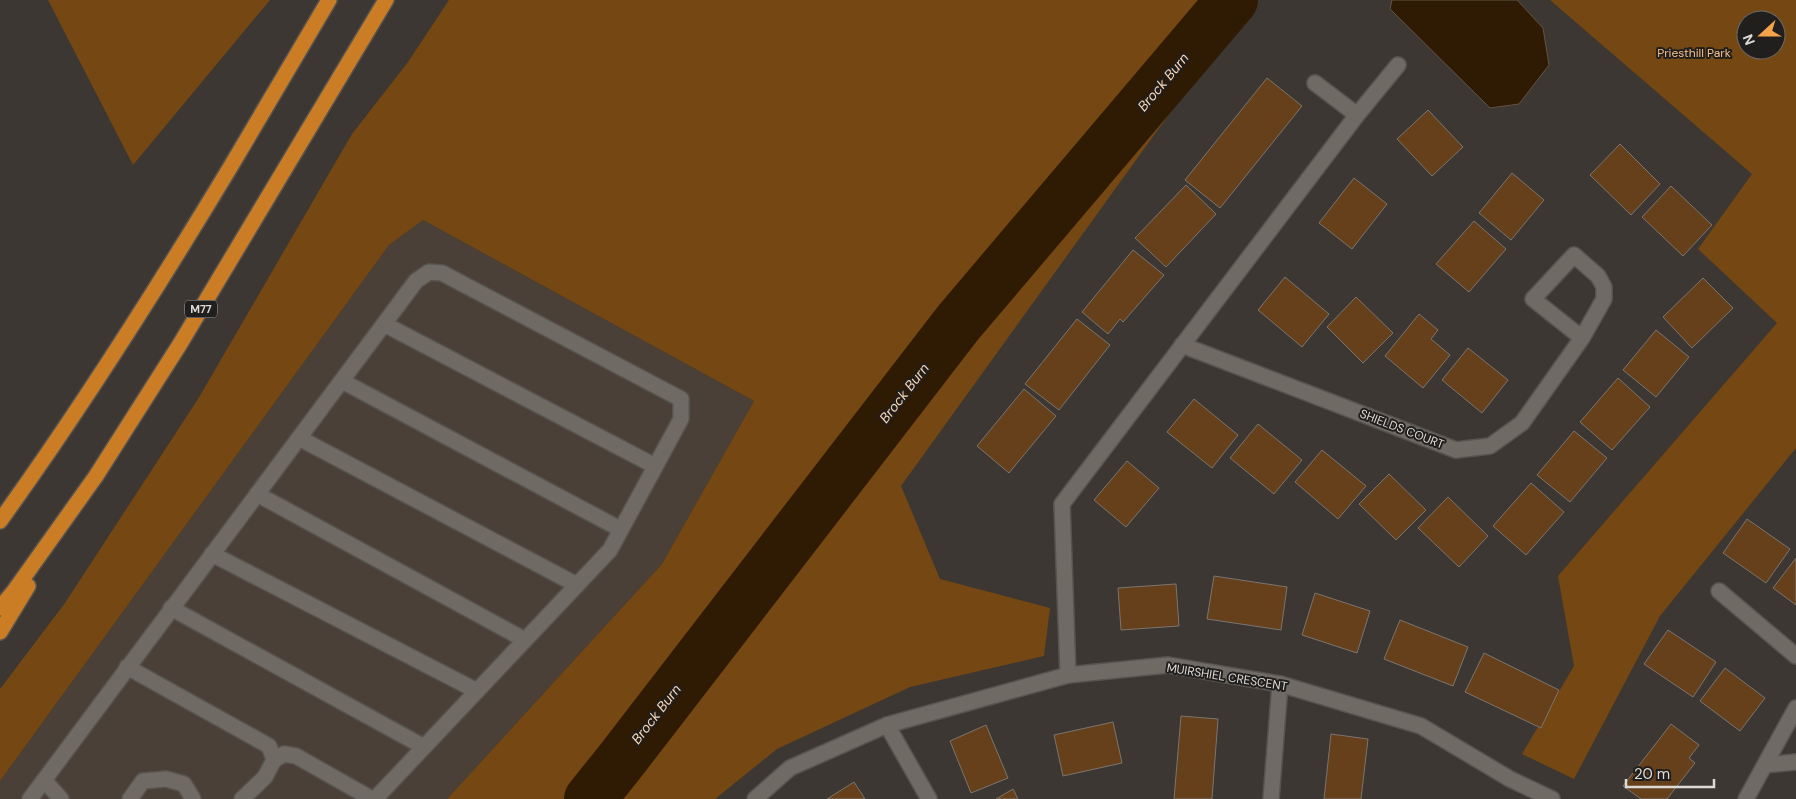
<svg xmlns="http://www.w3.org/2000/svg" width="1796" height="799" font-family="'DM Sans',sans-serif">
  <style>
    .built { fill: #4a4037 }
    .green { fill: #754712; fill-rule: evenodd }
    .water { fill: #2f1a03; stroke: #635443 }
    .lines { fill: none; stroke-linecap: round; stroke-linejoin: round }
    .river { stroke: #2f1a03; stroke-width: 52 }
    .building { fill: #65401a; stroke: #7b7570 }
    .lane-casing { stroke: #57534f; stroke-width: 18 }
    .street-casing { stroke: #57534f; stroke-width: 18 }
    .highway-casing { stroke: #57534f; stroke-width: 18 }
    .lane { stroke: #706a65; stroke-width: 15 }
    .street { stroke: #706a65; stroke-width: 15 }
    .highway { stroke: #ca7d24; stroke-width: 15 }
    .labels { text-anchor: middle; stroke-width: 4; stroke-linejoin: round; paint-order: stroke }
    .shield { fill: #211f1d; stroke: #a5a29f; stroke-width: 1 }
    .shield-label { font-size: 11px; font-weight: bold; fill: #dddad7 }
    .park-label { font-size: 12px; fill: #f6bf8c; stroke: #211f1d }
    .street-label { font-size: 12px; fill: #dddad7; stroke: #211f1d }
    .water-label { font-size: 14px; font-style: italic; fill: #fbd6b4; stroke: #211f1d }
  </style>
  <rect width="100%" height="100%" fill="#3c3732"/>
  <path class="built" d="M 423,220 L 754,401 L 662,564 L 447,799 L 0,799 L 0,781 L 389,245 Z"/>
  <g class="green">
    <path d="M 48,0 L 270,0 L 133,165 Z"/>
    <path d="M 449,0 L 1256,0 L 1242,13 L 901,486 L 940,579 L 1050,608 L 1044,656 L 910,687 L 777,749 L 715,799 L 447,799 L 662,564 L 754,401 L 423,220 L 389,245 L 0,781 L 0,689 L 65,603 L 198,399 L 352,134 L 408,62 Z"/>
    <path d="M 1550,0 L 1796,0 L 1796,448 L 1660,616 L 1574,779 L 1522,754 L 1574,666 L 1558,576 L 1777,323 L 1698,249 L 1752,174 ZM 1746,20 L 1776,20 L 1776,50 L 1746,50 Z"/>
  </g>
  <path class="water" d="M 1392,0 L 1517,0 L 1543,28 L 1549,65 L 1519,104 L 1490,108 L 1390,9 Z"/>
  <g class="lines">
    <path class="river" d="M 590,799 L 619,763 L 958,323 L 1232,0"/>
  </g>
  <g class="building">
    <path d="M 1267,78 L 1302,106 L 1220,208 L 1185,180 Z"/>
    <path d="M 1428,110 L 1463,147 L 1432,176 L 1397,139 Z"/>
    <path d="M 1620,144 L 1660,184 L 1631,215 L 1590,175 Z"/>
    <path d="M 1512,173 L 1544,200 L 1511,240 L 1479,213 Z"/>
    <path d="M 1354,178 L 1387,204 L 1352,249 L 1319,223 Z"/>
    <path d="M 1186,185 L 1216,214 L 1166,267 L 1135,238 Z"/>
    <path d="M 1671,186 L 1712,225 L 1683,256 L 1642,217 Z"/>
    <path d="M 1474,221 L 1506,249 L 1469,292 L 1436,264 Z"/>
    <path d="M 1133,250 L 1164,275 L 1123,322 L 1120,319 L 1108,334 L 1082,312 Z"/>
    <path d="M 1285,277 L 1329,314 L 1302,347 L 1258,310 Z"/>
    <path d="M 1703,278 L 1733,308 L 1692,348 L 1663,317 Z"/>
    <path d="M 1356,297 L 1393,333 L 1363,363 L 1327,327 Z"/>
    <path d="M 1419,314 L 1438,330 L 1431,339 L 1450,355 L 1423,388 L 1385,356 Z"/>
    <path d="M 1077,319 L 1110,345 L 1059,410 L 1025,384 Z"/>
    <path d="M 1656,330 L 1689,357 L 1656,397 L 1623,370 Z"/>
    <path d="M 1468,348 L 1508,380 L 1482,413 L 1442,380 Z"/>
    <path d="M 1618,378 L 1650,407 L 1612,450 L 1580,422 Z"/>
    <path d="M 1024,389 L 1056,416 L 1009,473 L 977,446 Z"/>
    <path d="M 1194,399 L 1238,435 L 1212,468 L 1167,432 Z"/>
    <path d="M 1258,424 L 1302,460 L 1274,494 L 1230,458 Z"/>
    <path d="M 1574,431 L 1607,458 L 1570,502 L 1537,475 Z"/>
    <path d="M 1322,450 L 1366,486 L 1338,519 L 1295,482 Z"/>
    <path d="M 1127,461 L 1159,488 L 1126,527 L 1094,500 Z"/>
    <path d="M 1389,474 L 1426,510 L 1396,540 L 1359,504 Z"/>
    <path d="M 1531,483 L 1564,512 L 1526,555 L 1493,526 Z"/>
    <path d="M 1448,497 L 1488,536 L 1459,567 L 1418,528 Z"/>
    <path d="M 1747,519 L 1790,549 L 1766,583 L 1723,553 Z"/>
    <path d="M 1796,558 L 1796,605 L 1773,588 Z"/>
    <path d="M 1214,576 L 1287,587 L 1281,630 L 1207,619 Z"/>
    <path d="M 1176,584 L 1179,626 L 1121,630 L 1118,588 Z"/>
    <path d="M 1315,593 L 1370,611 L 1357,653 L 1302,635 Z"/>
    <path d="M 1400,620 L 1468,647 L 1453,686 L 1384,659 Z"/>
    <path d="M 1668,630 L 1716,662 L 1693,697 L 1644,664 Z"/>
    <path d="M 1484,653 L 1559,690 L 1541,728 L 1465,692 Z"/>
    <path d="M 1725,668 L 1765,698 L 1740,731 L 1700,701 Z"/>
    <path d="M 1181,716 L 1218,719 L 1212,799 L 1174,799 Z"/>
    <path d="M 1113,722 L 1122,763 L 1063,776 L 1054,735 Z"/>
    <path d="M 1671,724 L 1699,745 L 1689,758 L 1695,763 L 1667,799 L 1641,799 L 1623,786 Z"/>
    <path d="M 986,725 L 1008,778 L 971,793 L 950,741 Z"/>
    <path d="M 1331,734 L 1368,739 L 1361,799 L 1324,799 Z"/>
    <path d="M 854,782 L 865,799 L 827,799 Z"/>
    <path d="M 1013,789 L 1018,799 L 996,799 Z"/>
  </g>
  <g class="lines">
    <g class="lane-casing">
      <g id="lane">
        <path d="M 384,324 L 655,466"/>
        <path d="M 342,381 L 620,529"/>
        <path d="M 299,438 L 577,585"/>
        <path d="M 257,494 L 525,640"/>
        <path d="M 212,554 L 477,691"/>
        <path d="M 171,608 L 424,747"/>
        <path d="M 127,667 L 269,746 L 274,760 L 265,777 L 242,799"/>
        <path d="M 274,760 L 284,754 L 296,756 L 372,799"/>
        <path d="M 44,780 L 61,799"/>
        <path d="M 30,799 L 416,281 L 429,272 L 442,273 L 681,399 L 681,419 L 610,550 L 375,799"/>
        <path d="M 130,799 L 143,781 L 166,779 L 184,784 L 193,799"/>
      </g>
    </g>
    <g class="street-casing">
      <g id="street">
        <path d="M 1315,83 L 1357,115"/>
        <path d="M 1182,345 L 1456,450 L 1490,446 L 1522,423 L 1582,338 L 1604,299 L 1604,287 L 1598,276 L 1574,255 L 1533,299 L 1582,338"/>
        <path d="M 1719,591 L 1796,656"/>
        <path d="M 1068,675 L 1062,504 L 1357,115 L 1398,65"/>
        <path d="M 887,725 L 929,799"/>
        <path d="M 1765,765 L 1796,762"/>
        <path d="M 755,799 L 790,768 L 887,725 L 1068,675 L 1168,665 L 1280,684 L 1421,726 L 1510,779 L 1552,799"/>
        <path d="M 1271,799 L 1280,684"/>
        <path d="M 1746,799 L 1796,708"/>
      </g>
    </g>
    <g class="highway-casing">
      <g id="highway">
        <path d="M 0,521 C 83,406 158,287 231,166 C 264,111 296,55 329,0"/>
        <path d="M 0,608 L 14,591 L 96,476 L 180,344 L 386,0"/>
        <path d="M 0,632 L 28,586"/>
      </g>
    </g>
    <use href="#lane" class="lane"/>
    <use href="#street" class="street"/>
    <use href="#highway" class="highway"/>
  </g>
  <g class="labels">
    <rect class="shield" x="185" y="300.5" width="32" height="17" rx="4"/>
    <g class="shield-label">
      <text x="201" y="313">M77</text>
    </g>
    <g class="park-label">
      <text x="1694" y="57">Priesthill Park</text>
    </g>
    <g class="street-label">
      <text transform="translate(1402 429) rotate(21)" y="4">SHIELDS COURT</text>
      <text transform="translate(1227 677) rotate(9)" y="4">MUIRSHIEL CRESCENT</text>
    </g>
    <g class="water-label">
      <text transform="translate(1163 82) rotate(-50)" y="5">Brock Burn</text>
      <text transform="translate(904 393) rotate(-52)" y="5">Brock Burn</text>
      <text transform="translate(656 714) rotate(-52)" y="5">Brock Burn</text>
    </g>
  </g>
  <g transform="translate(1761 35) rotate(249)"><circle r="24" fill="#211f1d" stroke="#6c6a67"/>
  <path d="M0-4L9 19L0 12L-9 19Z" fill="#f6a248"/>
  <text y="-8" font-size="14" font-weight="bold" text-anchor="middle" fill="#dddad7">N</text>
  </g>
  <path d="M1626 779v8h88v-8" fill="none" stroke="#dddad7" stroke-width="2.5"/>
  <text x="1634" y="779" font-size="15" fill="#dddad7" stroke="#211f1d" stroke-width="4" paint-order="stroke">20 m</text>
</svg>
